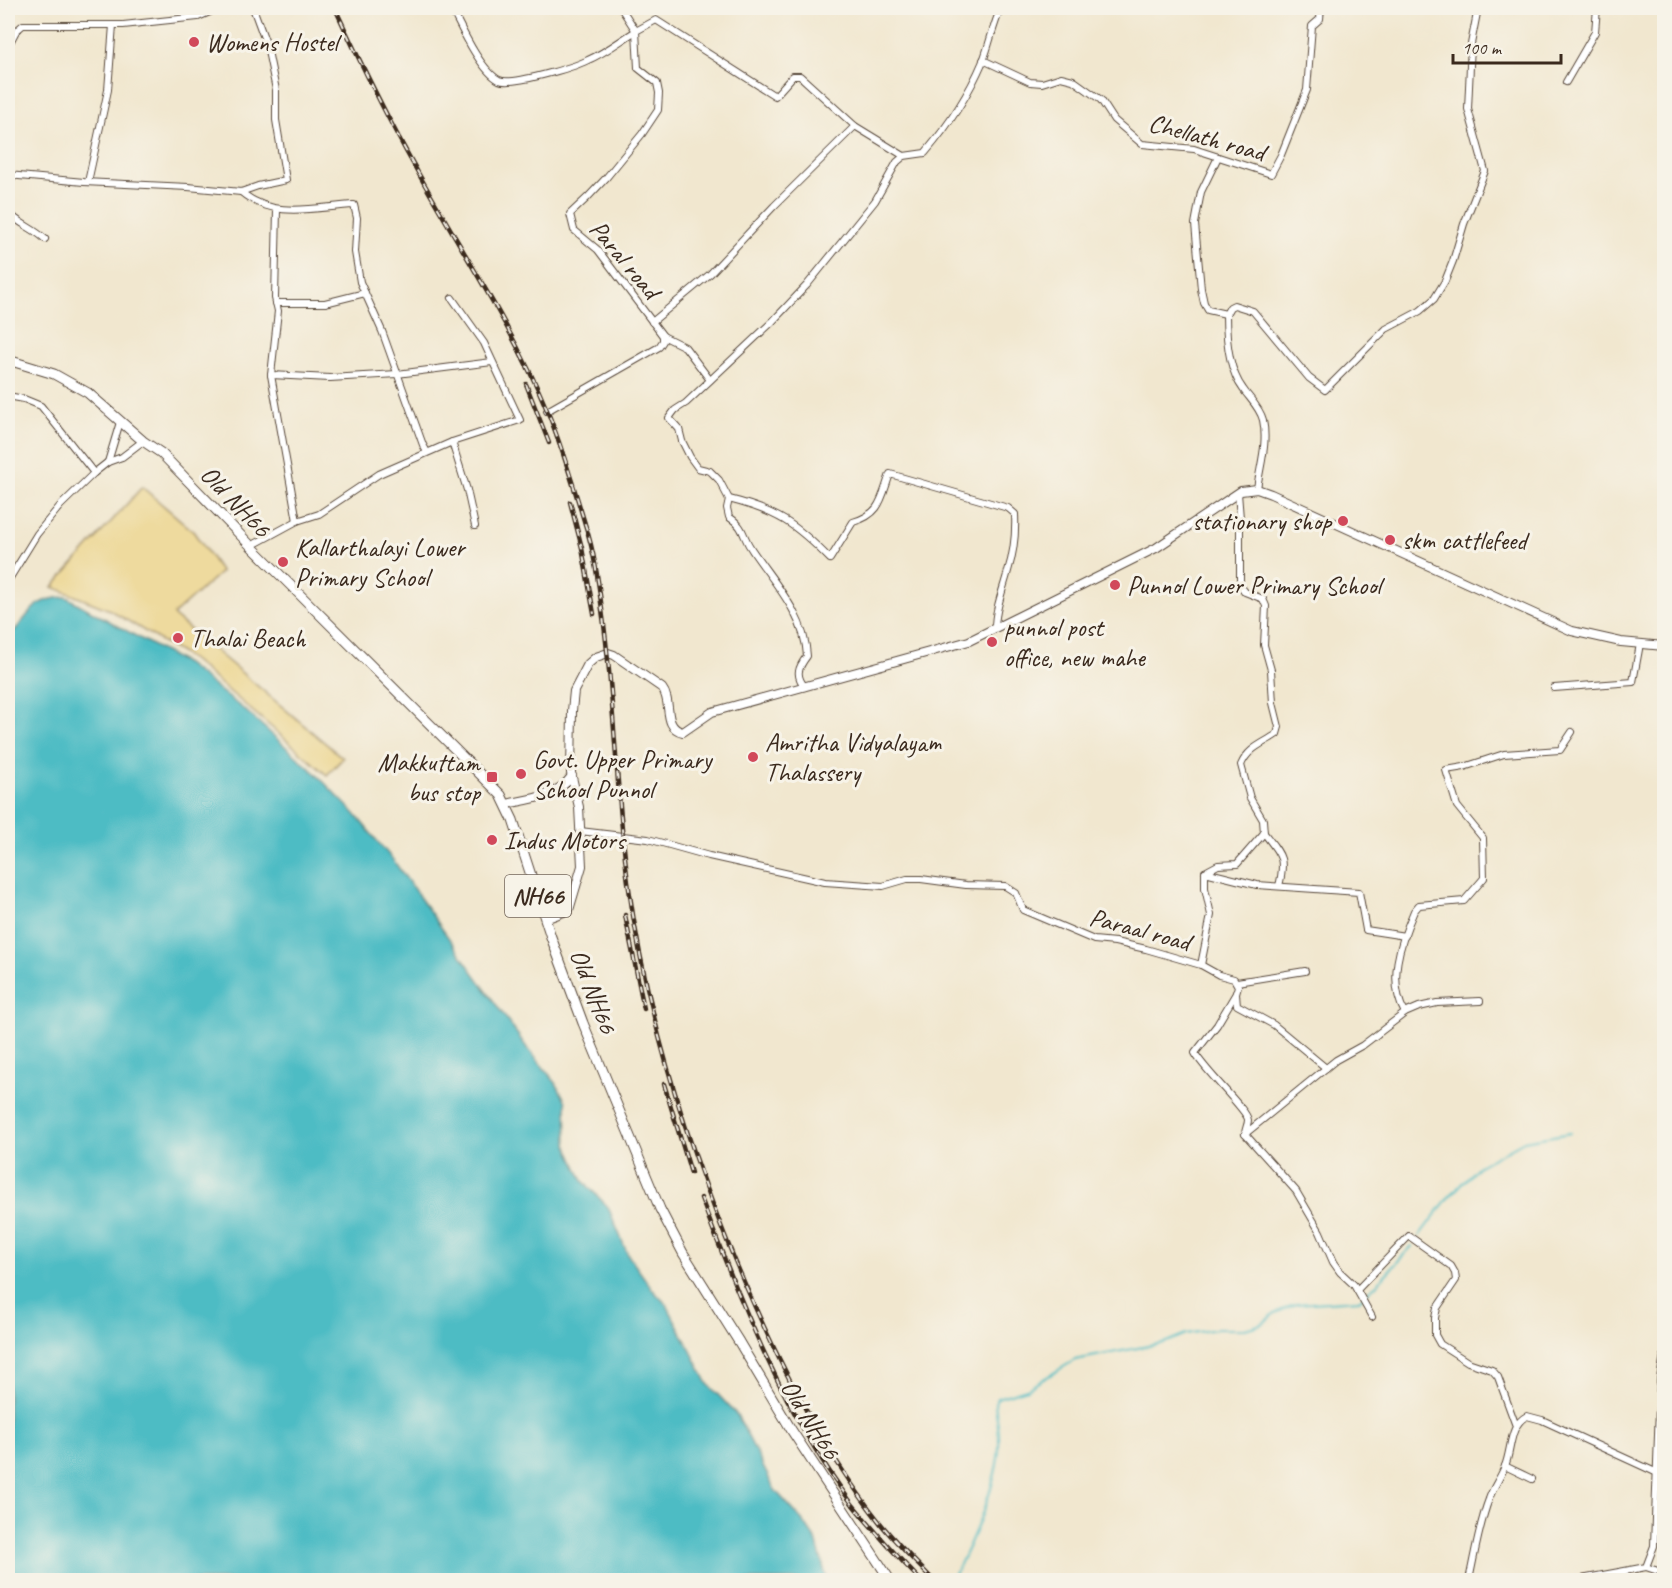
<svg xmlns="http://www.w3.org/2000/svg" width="1672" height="1588" font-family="Caveat,sans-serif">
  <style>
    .sand { fill: #eeda9e; stroke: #94825e; stroke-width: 1.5 }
    .water { fill: #4dbcc4; stroke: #447371; stroke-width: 1.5 }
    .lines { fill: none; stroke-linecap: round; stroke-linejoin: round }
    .stream { stroke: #4dbcc4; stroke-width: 2 }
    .street-casing { stroke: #564639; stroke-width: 8 }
    .secondary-casing { stroke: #564639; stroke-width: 10 }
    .primary-casing { stroke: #564639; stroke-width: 11 }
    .street { stroke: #fff; stroke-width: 6 }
    .secondary { stroke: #fff; stroke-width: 8 }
    .primary { stroke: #fff; stroke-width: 9 }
    .rail-casing { stroke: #3b2a1e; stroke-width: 4.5 }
    .rail { stroke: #f7f3e8; stroke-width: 2; stroke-dasharray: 7; stroke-linecap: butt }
    .poi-dot { fill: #d1495b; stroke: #f7f3e8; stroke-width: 2 }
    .labels { text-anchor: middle; stroke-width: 6; stroke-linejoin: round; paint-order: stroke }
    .shield { fill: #f7f3e8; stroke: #73665b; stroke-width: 1.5 }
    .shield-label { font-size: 24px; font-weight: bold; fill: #3b2a1e }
    .poi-label { font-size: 26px; fill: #3b2a1e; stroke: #f7f3e8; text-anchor: start }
    .street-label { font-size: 26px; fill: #3b2a1e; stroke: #f7f3e8 }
  </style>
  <rect width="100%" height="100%" fill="#f7f3e8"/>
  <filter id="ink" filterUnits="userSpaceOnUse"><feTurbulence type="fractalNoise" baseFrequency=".0167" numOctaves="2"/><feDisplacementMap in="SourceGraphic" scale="12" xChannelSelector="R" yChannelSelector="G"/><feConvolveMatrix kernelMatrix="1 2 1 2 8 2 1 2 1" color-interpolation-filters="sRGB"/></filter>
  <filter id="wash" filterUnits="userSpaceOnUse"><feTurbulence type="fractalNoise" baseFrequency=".008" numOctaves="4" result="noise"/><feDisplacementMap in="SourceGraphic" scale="24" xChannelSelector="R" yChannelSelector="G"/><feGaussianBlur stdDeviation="1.35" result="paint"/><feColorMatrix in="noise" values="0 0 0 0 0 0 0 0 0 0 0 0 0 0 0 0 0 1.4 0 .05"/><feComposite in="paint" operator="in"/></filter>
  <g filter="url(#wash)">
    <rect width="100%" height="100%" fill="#f1e7cf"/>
    <path class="sand" d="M 142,487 L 193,531 L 221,572 L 173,615 L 343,758 L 327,775 L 194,661 L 110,610 L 53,587 Z"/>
    <path class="water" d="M 66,597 L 186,664 L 247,712 L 315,773 L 354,813 L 393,860 L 525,1045 L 556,1083 L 566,1102 L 567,1145 L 583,1181 L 608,1207 L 628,1255 L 652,1289 L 667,1305 L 708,1384 L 737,1415 L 775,1490 L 804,1522 L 816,1540 L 827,1580 L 8,1580 L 8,637 C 32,616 28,599 66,597 Z"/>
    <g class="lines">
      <g class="stream">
        <path d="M 1419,1236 L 1448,1198 L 1479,1166 L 1524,1141 L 1570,1133"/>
        <path d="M 952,1580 C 970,1546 1001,1478 999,1440 C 999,1427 996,1415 995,1403 L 997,1398 L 1027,1389 L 1075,1360 L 1164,1343 L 1186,1334 L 1217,1329 L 1245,1329 L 1262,1324 L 1275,1313 L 1296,1304 L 1359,1300 L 1377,1284 L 1412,1246"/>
      </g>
    </g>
  </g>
  <g filter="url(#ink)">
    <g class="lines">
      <g class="street-casing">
        <g id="street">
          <path d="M 451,8 C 461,27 480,70 499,80 C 512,86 574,67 588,60 C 605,53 621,40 636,31 L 621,8"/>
          <path d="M 8,46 L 16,31 L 23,25 L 123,25 L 198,17 L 219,8"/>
          <path d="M 983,60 L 1030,82 L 1042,83 L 1061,77 L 1073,80 L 1101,100 L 1114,120 L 1142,144 L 1194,149 L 1271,174 L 1281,155 L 1307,90 L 1312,26 L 1320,19 L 1321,8"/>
          <path d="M 1566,82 L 1595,32 L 1597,8"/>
          <path d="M 1218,157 L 1201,192 L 1195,224 L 1201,289 L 1204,303 L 1208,310 L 1226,314"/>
          <path d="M 8,175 L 84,182 L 188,187 L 241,192 L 258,186 L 286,180 L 276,120 L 276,90 L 267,46 L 253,8"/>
          <path d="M 88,182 L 108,90 L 113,25"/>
          <path d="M 241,192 C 274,220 315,207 354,205 L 357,218 L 355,252 L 360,282 L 382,331 L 423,445 L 427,452"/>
          <path d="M 277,210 L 275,298 L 278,311 L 271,375 L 297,521 L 319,514 L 379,474 L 452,442 L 520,420 L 484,343 L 452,298"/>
          <path d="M 8,212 C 19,224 33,228 45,239"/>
          <path d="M 276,303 L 325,303 L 365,293"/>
          <path d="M 652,322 L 710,274 L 774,206 L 855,126"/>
          <path d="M 663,336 L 685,347 L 710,380"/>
          <path d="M 271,375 L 330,378 L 397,374 L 492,362"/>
          <path d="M 8,396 L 24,399 L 41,406 L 94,473"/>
          <path d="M 547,411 L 659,347 L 663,341 L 663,336 L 598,250 L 574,230 L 570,214 L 588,197 L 606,178 L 642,134 L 658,110 L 659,93 L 657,83 L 638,68 L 636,31 L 656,20 L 775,96 L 793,76 L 800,76 L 855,126 L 904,156"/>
          <path d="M 452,442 L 467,490 L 475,526"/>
          <path d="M 108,462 L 120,422"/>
          <path d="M 1257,489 C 1260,465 1268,444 1263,420 C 1260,408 1250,399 1243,389 C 1228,369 1226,338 1226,314 L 1230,307 L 1234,305 L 1253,311 L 1309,378 L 1325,390 L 1386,329 L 1420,311 L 1434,299 L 1445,281 L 1453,261 L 1464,224 L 1485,171 L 1468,109 L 1471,44 L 1478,8"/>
          <path d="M 729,499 L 727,508 L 729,517 C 745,527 742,536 752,550 C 774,583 805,615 807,656 C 798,668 795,675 805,687"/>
          <path d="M 251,546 L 297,521"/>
          <path d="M 8,581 L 37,534 L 60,506 L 94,473 L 108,462 L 122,457 L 143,441"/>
          <path d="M 995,628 C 995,609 1003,590 1008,571 C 1014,552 1016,534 1015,514 L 1008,508 L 890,474 C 881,499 881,514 853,522 L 830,559 C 796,524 777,511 729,499 L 719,480 L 710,471 L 698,468 L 690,457 L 682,441 L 679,429 L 669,418 L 675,410 L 686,403 L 772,322 L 807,285 L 875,201 L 897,162 L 904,156 L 925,153 C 948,126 969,94 983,61 C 990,43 993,25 1001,8"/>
          <path d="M 1554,688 L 1633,682 L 1640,644"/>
          <path d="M 580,831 L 648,839 L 709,856 L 825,882 L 883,886 L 907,879 L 921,879 L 966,885 L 1005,886 L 1016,893 L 1023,910 L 1094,940 L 1115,942 L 1146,949 L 1201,965 L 1219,975 L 1234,979 L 1238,986 L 1236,993 L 1217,1025 L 1195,1053 C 1203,1069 1248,1111 1248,1120 C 1248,1125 1245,1129 1245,1134 L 1296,1191 L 1320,1232 L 1333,1262 L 1340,1272 L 1354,1285 L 1372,1317"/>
          <path d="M 1264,833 C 1281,855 1286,858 1279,886"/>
          <path d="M 1205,872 L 1257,885 L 1359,892 L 1366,930 L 1405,936"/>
          <path d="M 1201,965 L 1211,915 L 1205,888 L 1205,872 L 1218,865 L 1237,864 L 1264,833 L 1263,820 L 1250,798 L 1241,765 C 1249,747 1263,744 1277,734 L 1279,727 L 1273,703 L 1271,670 L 1264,645 L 1266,606 L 1263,599 L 1245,592 L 1240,585 L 1240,518 L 1238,493"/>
          <path d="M 1237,982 L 1305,971"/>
          <path d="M 1236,993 L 1237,1005 L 1274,1025 L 1326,1068"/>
          <path d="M 1405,1013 C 1387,981 1400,943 1414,911 L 1419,905 L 1464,901 L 1484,878 L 1483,838 L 1457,806 L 1446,770 L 1464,767 L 1504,754 L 1560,750 L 1572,732"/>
          <path d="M 1245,1134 L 1336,1060 L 1363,1045 L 1405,1013 L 1419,1007 L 1437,1003 L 1480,1001"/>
          <path d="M 1357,1290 L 1409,1236 L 1451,1266 L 1455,1273 L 1456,1280 L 1437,1308 L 1435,1318 L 1435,1335 L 1440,1344 L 1468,1362 L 1492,1370 L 1498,1377 L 1516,1426"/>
          <path d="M 1505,1466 L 1532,1479"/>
          <path d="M 1646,1567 L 1664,1573"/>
          <path d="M 1469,1580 C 1475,1553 1479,1525 1489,1499 C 1493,1487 1501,1477 1505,1466 C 1512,1449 1509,1425 1527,1416 L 1542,1420 L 1664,1476"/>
          <path d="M 1576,1580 L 1646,1567 L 1654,1546 L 1660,1379 L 1664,1354"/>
        </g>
      </g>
      <g class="secondary-casing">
        <g id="secondary">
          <path d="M 506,804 C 530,799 557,797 572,776"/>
          <path d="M 545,919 L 569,910 L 582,866 L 579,807 L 571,773 L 572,711 L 574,691 L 588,664 L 596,657 L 608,653 L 614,655 L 662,688 C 673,702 662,728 683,732 L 712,712 L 969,641 L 1156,548 L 1241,491 L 1257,489 L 1271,494 L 1572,631 L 1621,642 L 1664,646"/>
        </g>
      </g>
      <g class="primary-casing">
        <path id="primary" d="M 8,360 L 54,374 L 88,393 L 143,441 L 161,453 L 251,546 L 501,795 L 513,820 L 551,937 L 583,1023 L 660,1209 L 683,1253 L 739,1342 L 792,1431 L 890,1580"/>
      </g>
      <use href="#street" class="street"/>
      <use href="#secondary" class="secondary"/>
      <use href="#primary" class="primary"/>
      <g class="rail-casing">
        <g id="rail">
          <path d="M 335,8 C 360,62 386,116 416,169 C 459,247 513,328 547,410 C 562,447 574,487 585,524 C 595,554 599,587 603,617 C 615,705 616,794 628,882 C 645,1007 682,1129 729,1246 C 769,1344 815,1440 881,1524 C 897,1544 916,1562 933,1580"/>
          <path d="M 526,384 L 549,443"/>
          <path d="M 570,502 L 582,548 L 594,614"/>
          <path d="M 625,915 L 644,1009"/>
          <path d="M 664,1084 L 691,1173"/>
          <path d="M 701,1198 C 741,1304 784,1413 853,1505 C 874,1531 897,1556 920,1580"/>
        </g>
      </g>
      <use href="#rail" class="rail"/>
    </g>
  </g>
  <g class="poi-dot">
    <circle cx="194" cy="42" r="6"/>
    <circle cx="1343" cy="521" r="6"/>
    <circle cx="1390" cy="540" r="6"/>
    <circle cx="283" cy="562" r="6"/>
    <circle cx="1115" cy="585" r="6"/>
    <circle cx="178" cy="638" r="6"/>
    <circle cx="992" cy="642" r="6"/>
    <circle cx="753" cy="757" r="6"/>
    <circle cx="521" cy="774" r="6"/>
    <rect x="486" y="771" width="12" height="12" rx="3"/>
    <circle cx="492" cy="840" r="6"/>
  </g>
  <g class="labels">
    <rect class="shield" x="505" y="875" width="66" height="42" rx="4.5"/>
    <g class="shield-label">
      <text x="538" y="904">NH66</text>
    </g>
    <g class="poi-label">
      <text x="206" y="51">Womens Hostel</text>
      <text x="1331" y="530" text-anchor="end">stationary shop</text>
      <text x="1402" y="549">skm cattlefeed</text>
      <text x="295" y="556">Kallarthalayi Lower<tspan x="295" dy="30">Primary School</tspan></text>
      <text x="1127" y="594">Punnol Lower Primary School</text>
      <text x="1004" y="636">punnol post<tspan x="1004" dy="30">office, new mahe</tspan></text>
      <text x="190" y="647">Thalai Beach</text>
      <text x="765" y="751">Amritha Vidyalayam<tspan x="765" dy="30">Thalassery</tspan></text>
      <text x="533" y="768">Govt. Upper Primary<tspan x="533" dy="30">School Punnol</tspan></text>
      <text x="480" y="771" text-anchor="end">Makkuttam<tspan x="480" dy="30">bus stop</tspan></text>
      <text x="504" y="849">Indus Motors</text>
    </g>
    <g class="street-label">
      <text transform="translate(1207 137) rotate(15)" y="9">Chellath road</text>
      <text transform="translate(625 259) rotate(50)" y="9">Paral road</text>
      <text transform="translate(236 501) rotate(46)" y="9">Old NH66</text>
      <text transform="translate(1140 929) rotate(15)" y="9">Paraal road</text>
      <text transform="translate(594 991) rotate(69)" y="9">Old NH66</text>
      <text transform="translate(811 1419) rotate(58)" y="9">Old NH66</text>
    </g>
  </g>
  <rect width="1672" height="1588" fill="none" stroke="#f7f3e8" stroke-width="30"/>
  <path d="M1453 54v9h108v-9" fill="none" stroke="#3b2a1e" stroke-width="3"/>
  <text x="1462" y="54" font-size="18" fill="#3b2a1e" stroke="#f7f3e8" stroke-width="4.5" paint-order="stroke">100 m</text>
</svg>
